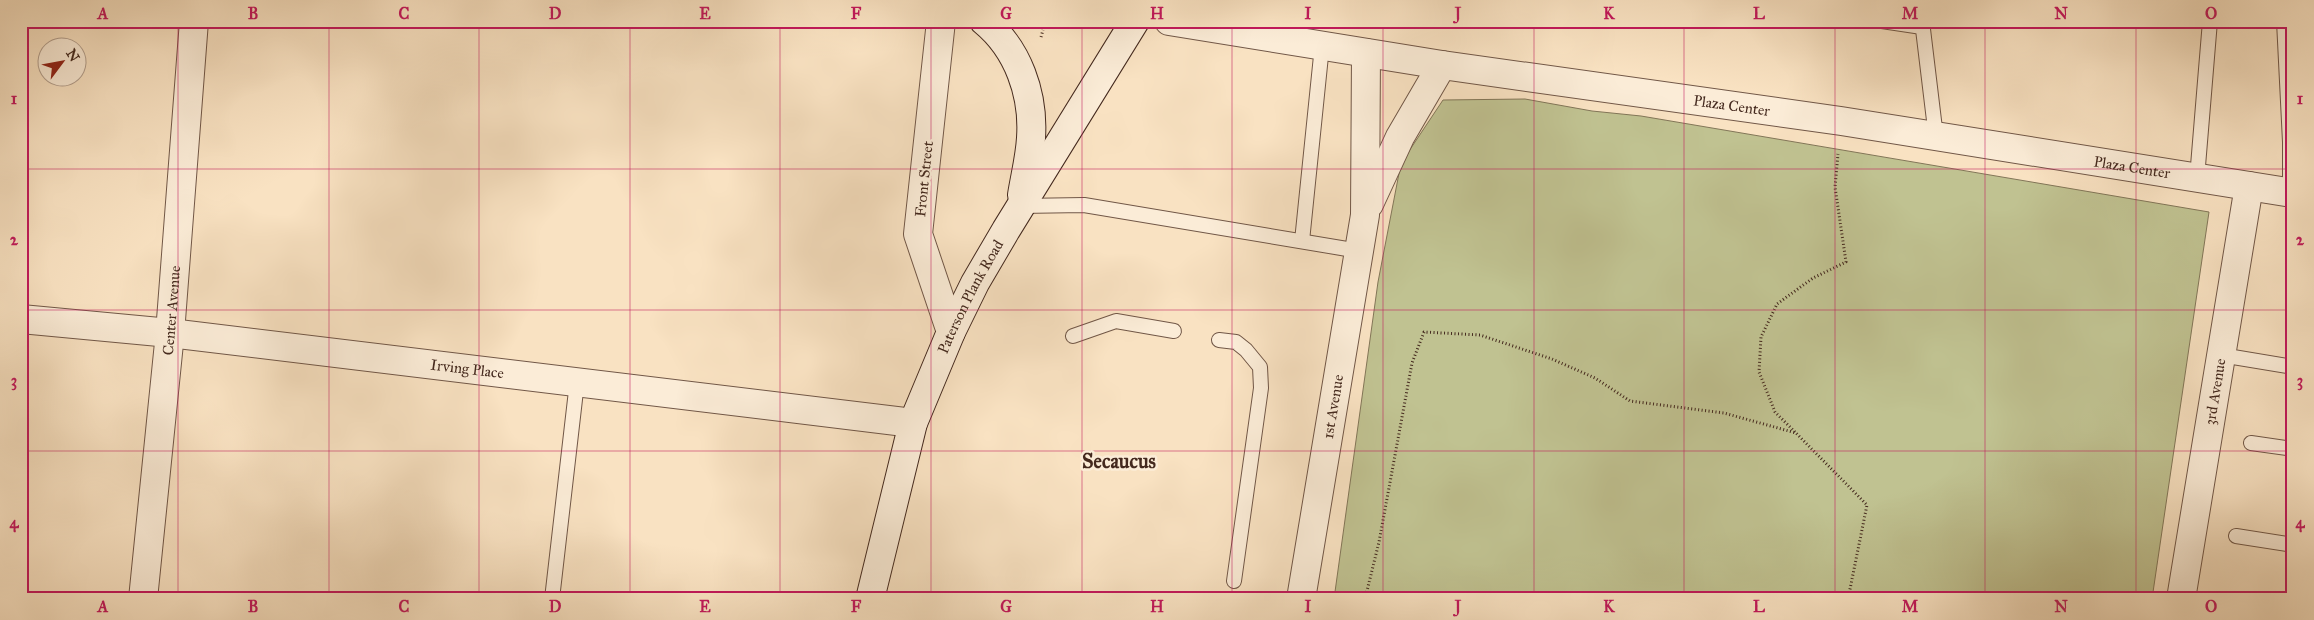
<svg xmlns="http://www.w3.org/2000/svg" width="2314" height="620" font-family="'IM FELL Great Primer',serif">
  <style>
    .green { fill: #c0c291; stroke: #827658 }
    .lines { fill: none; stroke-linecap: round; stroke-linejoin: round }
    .service-casing { stroke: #715747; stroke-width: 16 }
    .minor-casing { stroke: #715747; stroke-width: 30 }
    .tertiary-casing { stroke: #715747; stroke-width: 30 }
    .secondary-casing { stroke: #44291e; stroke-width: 30 }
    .path { stroke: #44291e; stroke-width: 3; stroke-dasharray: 1 2.5; stroke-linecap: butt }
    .service { stroke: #fbecd7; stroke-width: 14 }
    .minor { stroke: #fbecd7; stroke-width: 28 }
    .tertiary { stroke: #fbecd7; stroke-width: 28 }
    .secondary { stroke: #fbecd7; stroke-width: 28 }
    .grid { fill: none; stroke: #c2185b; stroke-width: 1; stroke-opacity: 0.55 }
    .labels { text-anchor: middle; stroke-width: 5; stroke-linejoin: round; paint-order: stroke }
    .street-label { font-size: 15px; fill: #44291e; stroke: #fbecd7 }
    .district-label { font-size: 20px; font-weight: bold; fill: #44291e; stroke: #fbecd7 }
    .neatline { fill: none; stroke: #c2185b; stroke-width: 2 }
    .grid-label { font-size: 16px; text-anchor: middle; font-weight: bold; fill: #c2185b }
  </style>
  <rect width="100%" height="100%" fill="#f9e2c2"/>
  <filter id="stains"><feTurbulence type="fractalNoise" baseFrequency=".004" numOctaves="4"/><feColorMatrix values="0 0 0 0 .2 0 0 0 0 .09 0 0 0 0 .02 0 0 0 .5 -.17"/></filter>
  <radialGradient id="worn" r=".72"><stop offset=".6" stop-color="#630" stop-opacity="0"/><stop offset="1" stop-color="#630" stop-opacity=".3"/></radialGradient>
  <path class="green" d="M 1525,99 L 1592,111 L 1641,116 L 2209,212 L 2152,599 L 1334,599 L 1378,282 L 1401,163 L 1443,100 Z"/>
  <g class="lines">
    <g class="service-casing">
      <g id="service">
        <path d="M 1882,21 L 1922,27"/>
        <path d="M 1922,21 L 1936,137"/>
        <path d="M 2284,21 L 2290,142 L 2290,192"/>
        <path d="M 2197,178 L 2210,21"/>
        <path d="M 1020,206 L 1084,205 L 1359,251"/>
        <path d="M 1302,241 L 1322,46"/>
        <path d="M 1073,336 L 1116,321 L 1174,331"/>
        <path d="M 1219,340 L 1236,342 L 1246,350 L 1260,367 L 1261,388 L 1234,581"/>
        <path d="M 2221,355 L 2293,367"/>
        <path d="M 2251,443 L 2293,449"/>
        <path d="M 2236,536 L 2293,545"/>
        <path d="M 552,599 L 577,382"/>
      </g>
    </g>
    <g class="minor-casing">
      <g id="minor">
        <path d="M 941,21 L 918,234 L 951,332"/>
        <path d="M 1369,204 L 1400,137 L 1442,65"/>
        <path id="s1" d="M 21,319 L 170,333 L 913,423"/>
        <path id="s2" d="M 143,599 L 170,333 L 194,21"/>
        <path id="s3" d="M 1301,599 L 1365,215 L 1366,53"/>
        <path id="s4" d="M 2181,599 L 2249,186"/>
      </g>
    </g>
    <g class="tertiary-casing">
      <g id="tertiary">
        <path id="s5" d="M 1169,21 L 1442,65 L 1841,121 L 2293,193"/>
      </g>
    </g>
    <g class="secondary-casing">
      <g id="secondary">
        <path d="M 984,21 C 1018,49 1034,94 1031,138 C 1030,157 1025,176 1022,195"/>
        <path id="s6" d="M 870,599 L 913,423 L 951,332 L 975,283 L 1006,230 L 1135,21"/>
      </g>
    </g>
    <g class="path">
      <path d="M 1041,37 L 1043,30"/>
      <path d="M 1795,432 L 1775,412 L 1759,372 L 1761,337 L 1777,304 L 1813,278 L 1846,262 L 1835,187 L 1838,154"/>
      <path d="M 1365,599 L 1379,542 L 1412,363 L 1424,332 L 1480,335 L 1552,359 L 1595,378 L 1630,401 L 1724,413 L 1796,433 L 1867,505 L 1848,599"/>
    </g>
    <use href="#service" class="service"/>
    <use href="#minor" class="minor"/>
    <use href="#tertiary" class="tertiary"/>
    <use href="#secondary" class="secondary"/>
  </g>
  <path class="grid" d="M 178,21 L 178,599M 329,21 L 329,599M 479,21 L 479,599M 630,21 L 630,599M 780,21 L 780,599M 931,21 L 931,599M 1082,21 L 1082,599M 1232,21 L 1232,599M 1383,21 L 1383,599M 1534,21 L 1534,599M 1684,21 L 1684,599M 1835,21 L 1835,599M 1985,21 L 1985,599M 2136,21 L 2136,599M 21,169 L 2293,169M 21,310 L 2293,310M 21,451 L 2293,451"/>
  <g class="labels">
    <g class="street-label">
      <text dy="5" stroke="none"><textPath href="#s5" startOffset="569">Plaza Center</textPath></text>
      <text dy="5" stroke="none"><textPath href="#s5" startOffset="974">Plaza Center</textPath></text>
      <text transform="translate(924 179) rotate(-84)" y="5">Front Street</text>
      <text dy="5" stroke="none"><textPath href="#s6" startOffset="320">Paterson Plank Road</textPath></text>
      <text dy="5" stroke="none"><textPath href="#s2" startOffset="290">Center Avenue</textPath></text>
      <text dy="5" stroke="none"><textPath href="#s1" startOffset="449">Irving Place</textPath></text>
      <text dy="5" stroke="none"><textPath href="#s4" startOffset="210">3rd Avenue</textPath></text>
      <text dy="5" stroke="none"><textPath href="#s3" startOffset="195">1st Avenue</textPath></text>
    </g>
    <g class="district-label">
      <text x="1119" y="468">Secaucus</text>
    </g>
  </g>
  <rect width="2314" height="620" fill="none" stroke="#f9e2c2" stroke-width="55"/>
  <g transform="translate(62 62) rotate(58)"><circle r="24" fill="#fbecd7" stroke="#b29e8d"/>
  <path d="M0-4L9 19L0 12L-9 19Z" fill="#8f2418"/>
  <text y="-8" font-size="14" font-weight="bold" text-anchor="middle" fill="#44291e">N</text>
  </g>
  <rect x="28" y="28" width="2258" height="564" class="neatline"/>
  <g class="grid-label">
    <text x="103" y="19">A</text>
    <text x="253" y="19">B</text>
    <text x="404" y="19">C</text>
    <text x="555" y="19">D</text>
    <text x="705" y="19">E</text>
    <text x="856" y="19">F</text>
    <text x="1006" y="19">G</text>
    <text x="1157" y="19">H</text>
    <text x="1308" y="19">I</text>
    <text x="1458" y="19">J</text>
    <text x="1609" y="19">K</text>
    <text x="1759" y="19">L</text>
    <text x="1910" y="19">M</text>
    <text x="2061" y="19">N</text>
    <text x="2211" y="19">O</text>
    <text x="14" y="104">1</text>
    <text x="2300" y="104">1</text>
    <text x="14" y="245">2</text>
    <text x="2300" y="245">2</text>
    <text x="14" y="386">3</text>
    <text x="2300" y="386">3</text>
    <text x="14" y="528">4</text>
    <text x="2300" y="528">4</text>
    <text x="103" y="612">A</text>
    <text x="253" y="612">B</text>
    <text x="404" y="612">C</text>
    <text x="555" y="612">D</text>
    <text x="705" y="612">E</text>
    <text x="856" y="612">F</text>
    <text x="1006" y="612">G</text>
    <text x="1157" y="612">H</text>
    <text x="1308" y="612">I</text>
    <text x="1458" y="612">J</text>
    <text x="1609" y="612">K</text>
    <text x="1759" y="612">L</text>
    <text x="1910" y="612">M</text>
    <text x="2061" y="612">N</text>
    <text x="2211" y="612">O</text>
  </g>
  <rect width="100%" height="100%" filter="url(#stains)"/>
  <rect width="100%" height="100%" fill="url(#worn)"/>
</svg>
